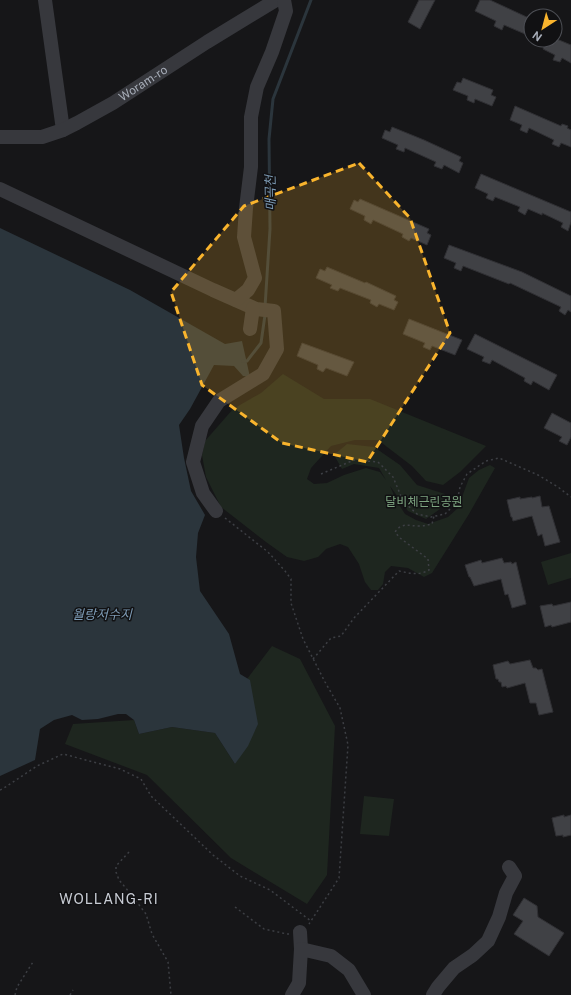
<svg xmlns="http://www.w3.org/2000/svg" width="571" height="995" font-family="'Public Sans','Noto Sans KR',sans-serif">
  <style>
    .green { fill: #1e261f }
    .water { fill: #2b353c }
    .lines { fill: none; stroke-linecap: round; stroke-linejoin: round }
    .stream { stroke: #2b353c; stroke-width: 3 }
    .building { fill: #404145; stroke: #303034 }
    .path { stroke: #3d3f44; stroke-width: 1.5; stroke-dasharray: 2 3; stroke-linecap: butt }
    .minor { stroke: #37383d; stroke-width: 14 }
    .marked { fill: #f9b42d; fill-opacity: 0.2; stroke: #f9b42d; stroke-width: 3; stroke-dasharray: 8 5; stroke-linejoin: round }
    .labels { text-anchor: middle; stroke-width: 3; stroke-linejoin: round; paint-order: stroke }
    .street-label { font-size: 12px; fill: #a7adb8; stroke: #111113 }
    .park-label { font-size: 12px; fill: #7da480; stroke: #111113 }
    .water-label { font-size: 13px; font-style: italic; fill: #7d9bb5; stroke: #111113 }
    .quarter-label { font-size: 14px; letter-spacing: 1px; fill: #c8ccd4; stroke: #111113 }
  </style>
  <rect width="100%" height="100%" fill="#161618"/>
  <g class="green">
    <path d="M 283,374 L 324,399 L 370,399 L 486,446 L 460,472 L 443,485 L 426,481 L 412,466 L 378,440 L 355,440 L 331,446 L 311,468 L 307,479 L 314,484 L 327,483 L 344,475 L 366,468 L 380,472 L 386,480 L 379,468 L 354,464 L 342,469 L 334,455 L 347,444 L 374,447 L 400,465 L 417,485 L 445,494 L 440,509 L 426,519 L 408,511 L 390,486 L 396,500 L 405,514 L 416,520 L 428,524 L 448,517 L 458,508 L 469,478 L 479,470 L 490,465 L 495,468 L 469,514 L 432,573 L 424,577 L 408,568 L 391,566 L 385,572 L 383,584 L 378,590 L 371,590 L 365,582 L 359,564 L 348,547 L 340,544 L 326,549 L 318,557 L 304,561 L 287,557 L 266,542 L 221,507 L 206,477 L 202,455 L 205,441 L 233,409 L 261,393 Z"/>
    <path d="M 571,553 L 571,578 L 548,585 L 541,562 Z"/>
    <path d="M 272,646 L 300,659 L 335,726 L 327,875 L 307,904 L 231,858 L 147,775 L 65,744 L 73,724 L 134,720 L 139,734 L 172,727 L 215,733 L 235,764 L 257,726 L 247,679 Z"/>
    <path d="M 364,796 L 394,799 L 389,836 L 360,834 Z"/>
  </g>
  <path class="water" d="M 0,228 L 130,290 L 225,344 L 242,341 L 250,377 L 243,376 L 234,366 L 214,365 L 190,409 L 179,425 L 184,458 L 191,491 L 205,515 L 198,533 L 196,557 L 200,591 L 229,634 L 240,674 L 250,680 L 258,724 L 248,746 L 235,764 L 215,733 L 172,727 L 139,734 L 134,720 L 126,714 L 118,714 L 98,719 L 82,720 L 72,715 L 54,720 L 40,729 L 35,760 L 0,776 Z"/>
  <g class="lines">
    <g class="stream">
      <path d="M 265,307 L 270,229 L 269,139 L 273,99 L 311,0"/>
      <path d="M 243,361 L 247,361 L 261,343 L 265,315"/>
    </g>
  </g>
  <g class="building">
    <path d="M 419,0 L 435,0 L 420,29 L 408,22 Z"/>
    <path d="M 480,0 L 490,0 L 531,19 L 531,22 L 525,34 L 504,25 L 502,30 L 494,26 L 496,21 L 475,11 Z"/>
    <path d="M 547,40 L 559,40 L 571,45 L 571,63 L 562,58 L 560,62 L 553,60 L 555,55 L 543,49 Z"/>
    <path d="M 463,78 L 493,90 L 491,95 L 496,97 L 492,106 L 475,99 L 474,103 L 467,100 L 468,96 L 453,90 L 457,82 L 461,83 Z"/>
    <path d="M 515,106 L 561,126 L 562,124 L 568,126 L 567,128 L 571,130 L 571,147 L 561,143 L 559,147 L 552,144 L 554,140 L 529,128 L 527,133 L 520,130 L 522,125 L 510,120 Z"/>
    <path d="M 392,127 L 424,140 L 461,157 L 459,161 L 463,163 L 459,173 L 444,165 L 442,169 L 434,166 L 436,162 L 405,148 L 404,152 L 396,149 L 398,145 L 382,138 L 385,130 L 390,132 Z"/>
    <path d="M 481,174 L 571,212 L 571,222 L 568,231 L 561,227 L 563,223 L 542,213 L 542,215 L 528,209 L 525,215 L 518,211 L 520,207 L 495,197 L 493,201 L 486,198 L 488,194 L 475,188 Z"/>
    <path d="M 360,199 L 429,229 L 427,233 L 431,235 L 427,245 L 411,238 L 409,241 L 402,237 L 403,234 L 373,220 L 371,224 L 364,220 L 365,216 L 350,209 L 354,200 L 358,202 Z"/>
    <path d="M 449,245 L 522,272 L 571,296 L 571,312 L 568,310 L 565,315 L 559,311 L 561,307 L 510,283 L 509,284 L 463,266 L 461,271 L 454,268 L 456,263 L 444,258 Z"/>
    <path d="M 327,267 L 365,283 L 366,282 L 396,296 L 394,300 L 398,302 L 394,310 L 379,304 L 377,307 L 370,303 L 371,300 L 340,288 L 338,291 L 330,288 L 332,285 L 316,278 L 320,269 L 325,271 Z"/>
    <path d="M 409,319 L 462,340 L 455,355 L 432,346 L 430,350 L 423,347 L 425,343 L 403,334 Z"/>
    <path d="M 475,334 L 557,375 L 549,390 L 533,381 L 531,385 L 524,381 L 525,378 L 492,360 L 490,364 L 482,361 L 484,357 L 467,349 Z"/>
    <path d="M 302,343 L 354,362 L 347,376 L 326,368 L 323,372 L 317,369 L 318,365 L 297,356 Z"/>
    <path d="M 552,413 L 571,423 L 571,437 L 567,445 L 559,441 L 562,437 L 544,428 Z"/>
    <path d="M 540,496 L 542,507 L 549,506 L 560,542 L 545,546 L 542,534 L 538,536 L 532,516 L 513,521 L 512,517 L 511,517 L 507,500 L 520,497 L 520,499 L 532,497 L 532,498 Z"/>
    <path d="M 502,558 L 504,563 L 511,562 L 512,564 L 516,562 L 526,604 L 512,608 L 508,594 L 505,595 L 501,579 L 474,586 L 470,577 L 469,577 L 465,565 L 481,560 L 482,563 Z"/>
    <path d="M 571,602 L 571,622 L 552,627 L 551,625 L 545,627 L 540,606 L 552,604 L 553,606 Z"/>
    <path d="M 530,660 L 533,668 L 536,668 L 538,670 L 542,669 L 553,712 L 539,715 L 536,703 L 530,703 L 525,683 L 507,688 L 506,686 L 502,687 L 501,682 L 499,682 L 498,679 L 496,679 L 493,665 L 508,661 L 510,664 Z"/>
    <path d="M 564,815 L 564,817 L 571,815 L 571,835 L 563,837 L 563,835 L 556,836 L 552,818 Z"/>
    <path d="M 524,898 L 537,906 L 538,917 L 564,933 L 549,956 L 514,934 L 523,921 L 513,915 Z"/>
  </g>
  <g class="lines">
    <g class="path">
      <path d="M 321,474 L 354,460 L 378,462 L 393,477 L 403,501 L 417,514 L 431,517 L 445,514 L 457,502 L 460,487 L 467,474 L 486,461 L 499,458 L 538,475 L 558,487 L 571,497"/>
      <path d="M 225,518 L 268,552 L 285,571 L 291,579 L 291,603 L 303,639 L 325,682 L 340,708 L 348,745 L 339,878 L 309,924"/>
      <path d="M 313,659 L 331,638 L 341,636 L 354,618 L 399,571 C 409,573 419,576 429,570 L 428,559 L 400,538 L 395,532 C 402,522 408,526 419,526 C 424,526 428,525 432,524 L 434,516"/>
      <path d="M 0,790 L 4,788 L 37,766 L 63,754 L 120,769 L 141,779 L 151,796 L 213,855 L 240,876 L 270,890 L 311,921"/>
      <path d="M 129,852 L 116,866 L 116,872 L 119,880 L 130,893 L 146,914 L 152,934 L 168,962 L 171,995"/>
      <path d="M 235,907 L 264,929 L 287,934 L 289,934"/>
      <path d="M 15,995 L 17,987 L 33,962"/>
      <path d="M 70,995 L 73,990"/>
    </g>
    <g class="minor">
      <path d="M 45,0 L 63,130"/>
      <path id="s1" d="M 0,137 L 42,137 L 63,130 L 77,123 L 113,103 L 207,42 L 276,0"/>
      <path d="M 0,189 L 213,290 L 256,309 L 274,311 L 277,349 L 263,374 L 219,401 L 202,426 L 193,462 L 203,493 L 216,511"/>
      <path d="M 236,300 L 248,290 L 255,278 L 244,237 L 246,208 L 251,167 L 251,117 L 257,87 L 272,52 L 286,11 L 284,0"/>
      <path d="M 250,329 L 253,308"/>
      <path d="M 300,932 L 301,949"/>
      <path d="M 292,995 L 299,983 L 301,949 L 331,956 L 349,970 L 364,995"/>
      <path d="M 433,995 L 438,987 L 454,968 L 473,955 L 488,941 L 499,917 L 506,893 L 515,876 L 509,867"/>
    </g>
  </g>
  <path class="marked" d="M 359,163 L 410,218 L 450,333 L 367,462 L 282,443 L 202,385 L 171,292 L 244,206 Z"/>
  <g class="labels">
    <g class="street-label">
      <text dy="4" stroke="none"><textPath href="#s1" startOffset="157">Woram-ro</textPath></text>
    </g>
    <g class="park-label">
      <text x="424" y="506">달비체근린공원</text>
    </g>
    <g class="water-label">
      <text transform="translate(270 193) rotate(-91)" y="5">매곡천</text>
      <text x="102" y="619">월랑저수지</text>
    </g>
    <g class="quarter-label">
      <text x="109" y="904">WOLLANG-RI</text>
    </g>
  </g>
  <g transform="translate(543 28) rotate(216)"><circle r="19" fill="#111113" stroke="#4d4f55"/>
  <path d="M0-3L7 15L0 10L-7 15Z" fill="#f9b42d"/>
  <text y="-6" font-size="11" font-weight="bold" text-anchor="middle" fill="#a7adb8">N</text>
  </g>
</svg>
